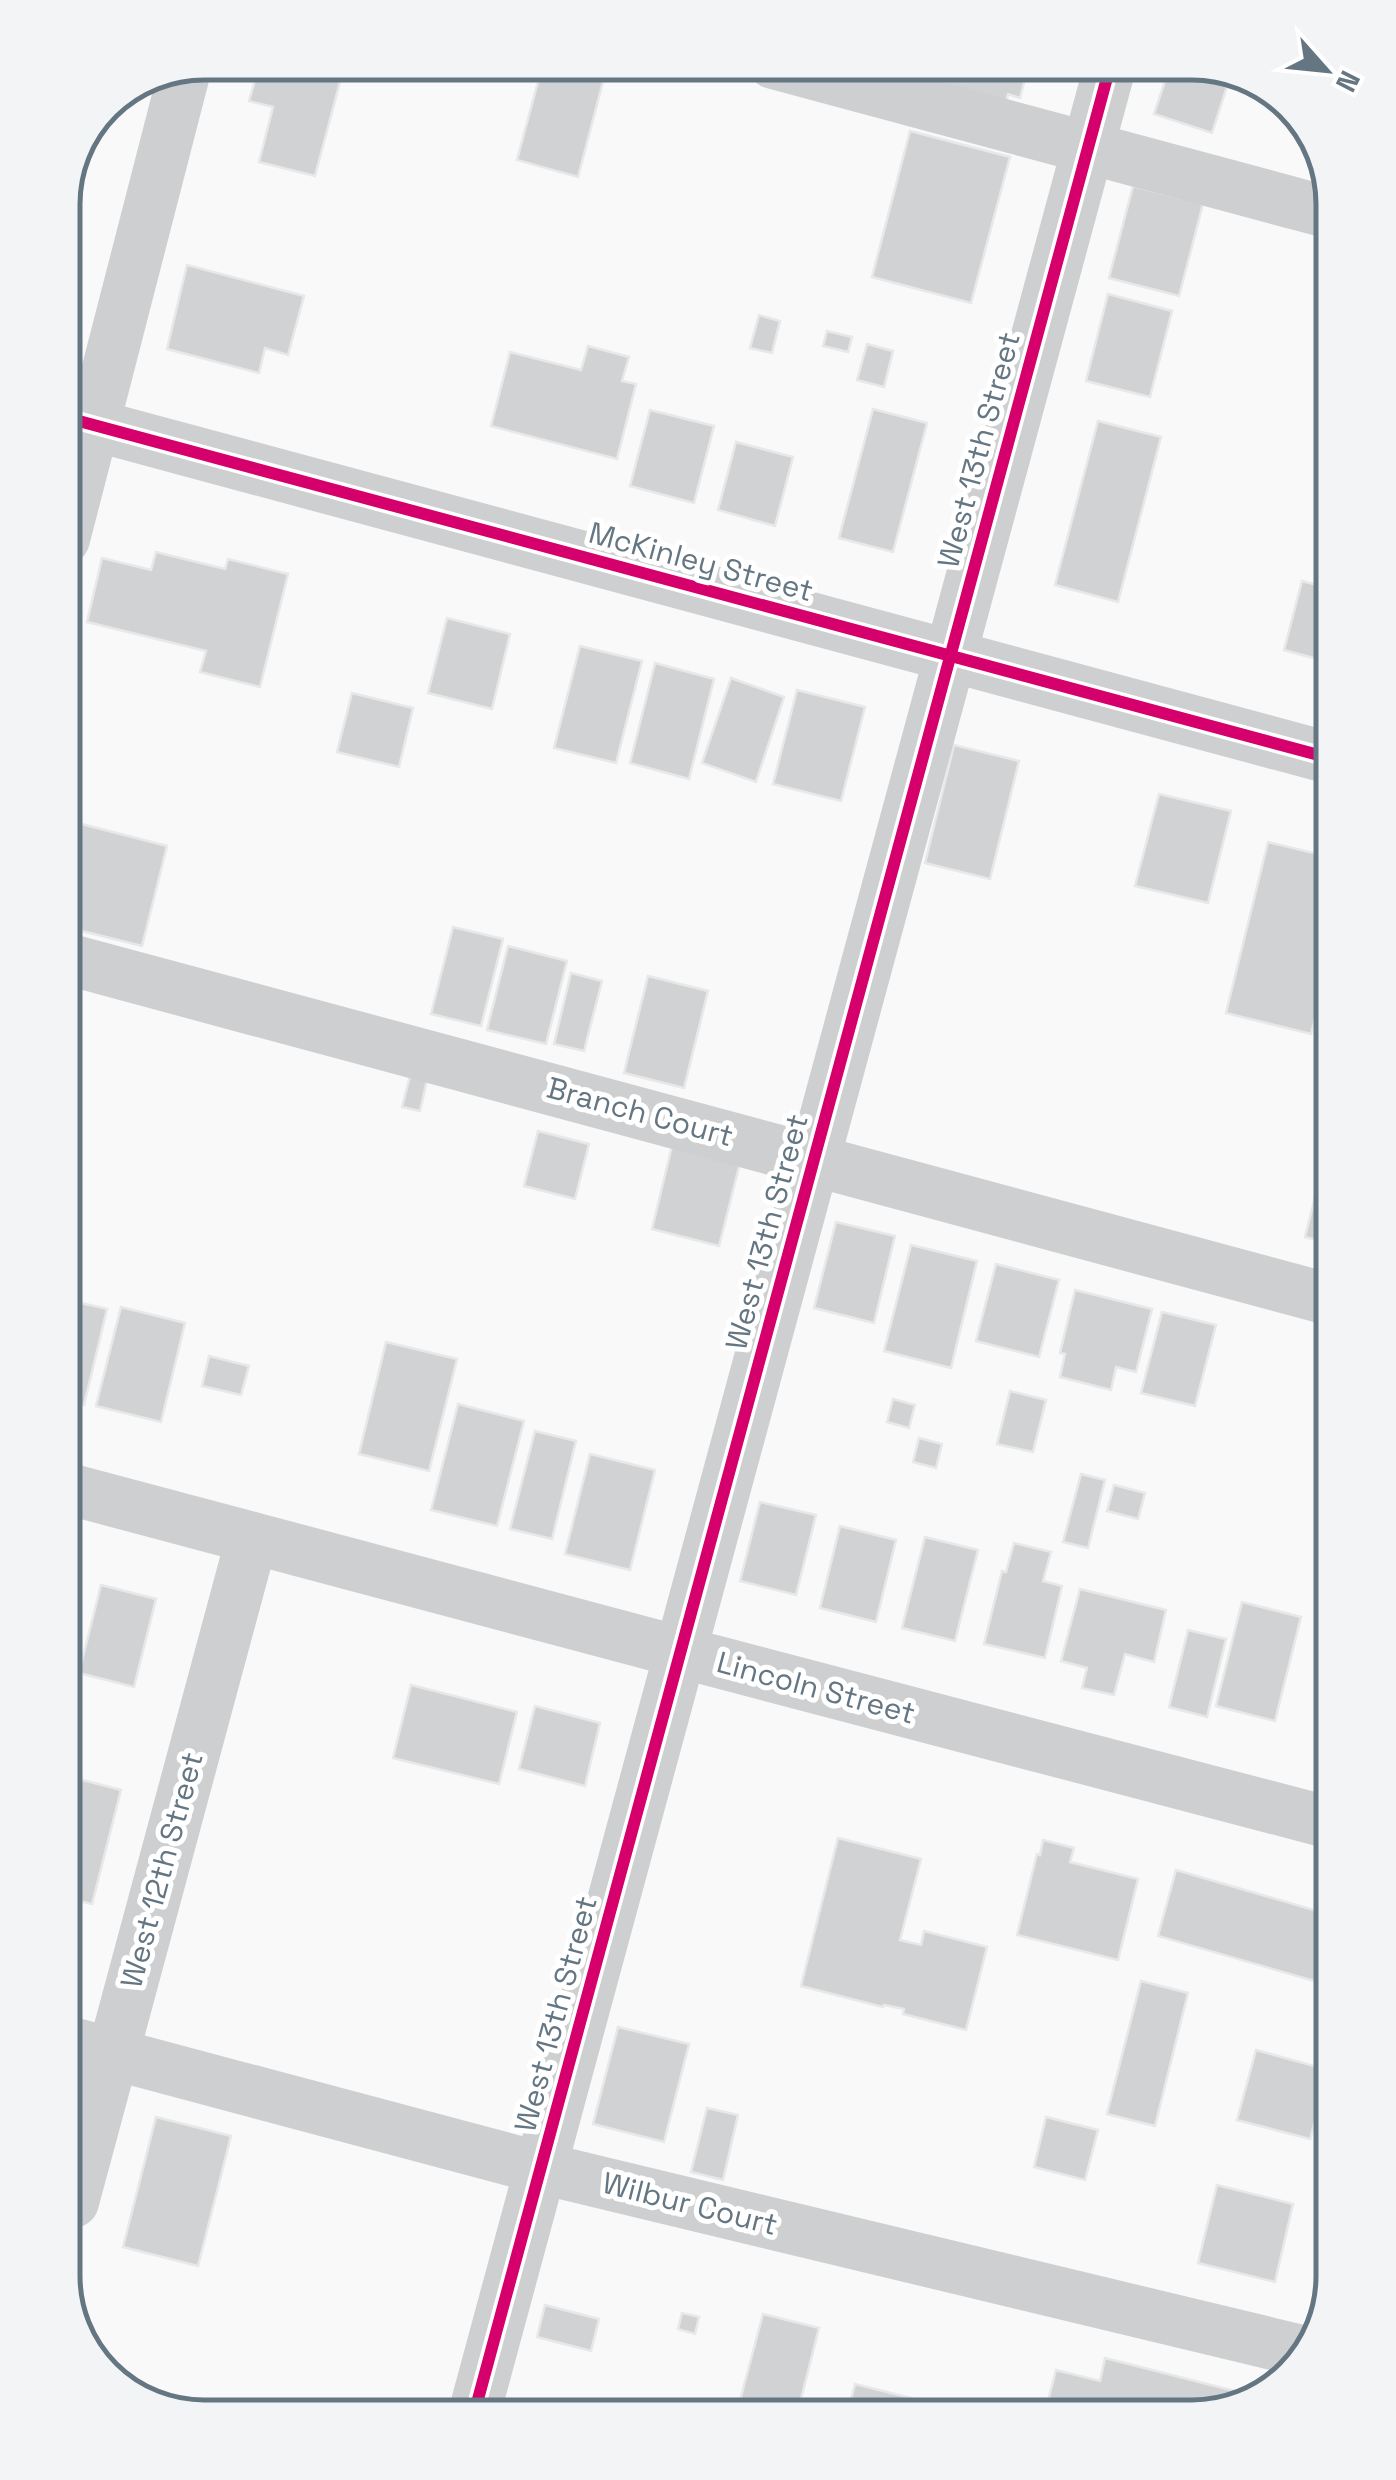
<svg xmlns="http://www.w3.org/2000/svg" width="1396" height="2480" font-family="'Space Grotesk',sans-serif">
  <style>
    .building { fill: #d0d2d3; stroke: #e8e8e8; stroke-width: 2.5 }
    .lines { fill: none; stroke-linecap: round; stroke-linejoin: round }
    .minor { stroke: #cecfd0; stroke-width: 52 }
    .cycleway-casing { stroke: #fff; stroke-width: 19 }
    .cycleway { stroke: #d6006c; stroke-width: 12 }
    .labels { text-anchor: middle; stroke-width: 10; stroke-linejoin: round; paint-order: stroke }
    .street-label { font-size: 30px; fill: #657683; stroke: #fff }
    .rim { fill: none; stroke: #657683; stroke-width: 5 }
  </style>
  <rect width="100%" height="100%" fill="#f9f9f9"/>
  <g class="building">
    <path d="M 260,63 L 345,63 L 315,176 L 259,162 L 273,107 L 249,101 Z"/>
    <path d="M 543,63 L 564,63 L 605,74 L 578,177 L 517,160 Z"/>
    <path d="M 898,63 L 1029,63 L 1020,98 L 1008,94 L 1006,103 L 895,75 Z"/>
    <path d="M 1171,63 L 1202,63 L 1231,74 L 1212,133 L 1154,114 Z"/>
    <path d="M 910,131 L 1010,157 L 971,303 L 872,277 Z"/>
    <path d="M 1133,186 L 1203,204 L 1179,296 L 1109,278 Z"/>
    <path d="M 187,265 L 304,296 L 288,355 L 265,348 L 259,373 L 167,349 Z"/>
    <path d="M 1108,294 L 1172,311 L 1150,397 L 1086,381 Z"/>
    <path d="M 759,315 L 780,321 L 772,353 L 750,348 Z"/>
    <path d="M 827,331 L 852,337 L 848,352 L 823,346 Z"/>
    <path d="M 867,344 L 893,351 L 884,387 L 857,380 Z"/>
    <path d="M 588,346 L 629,357 L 622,381 L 636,384 L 617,459 L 491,426 L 510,352 L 581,370 Z"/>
    <path d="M 873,409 L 927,423 L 893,552 L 839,538 Z"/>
    <path d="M 650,410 L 714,426 L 694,503 L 630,486 Z"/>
    <path d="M 1098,421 L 1161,437 L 1118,602 L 1055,585 Z"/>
    <path d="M 736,442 L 793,457 L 775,526 L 718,510 Z"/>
    <path d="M 156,552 L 225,569 L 228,559 L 288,574 L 260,687 L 200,672 L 206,651 L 87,622 L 102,558 L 151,570 Z"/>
    <path d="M 1302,581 L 1325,587 L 1325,661 L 1284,650 Z"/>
    <path d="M 447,618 L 510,634 L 492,709 L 428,693 Z"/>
    <path d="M 580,646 L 642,661 L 616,763 L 554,748 Z"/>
    <path d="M 655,663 L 714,679 L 689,779 L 630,763 Z"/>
    <path d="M 731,678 L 784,697 L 756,782 L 702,763 Z"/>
    <path d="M 797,690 L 865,707 L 841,801 L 773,784 Z"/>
    <path d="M 352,693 L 413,708 L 399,767 L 337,752 Z"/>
    <path d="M 954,745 L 1019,761 L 990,879 L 925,863 Z"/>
    <path d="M 1159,794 L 1231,811 L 1208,903 L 1135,886 Z"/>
    <path d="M 66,820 L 167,846 L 142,946 L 66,927 Z"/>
    <path d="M 1268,842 L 1326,856 L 1327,970 L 1311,1034 L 1226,1013 Z"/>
    <path d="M 453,927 L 503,939 L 481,1026 L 431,1014 Z"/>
    <path d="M 508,946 L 567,961 L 546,1044 L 487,1030 Z"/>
    <path d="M 571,973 L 602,981 L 584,1051 L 554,1044 Z"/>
    <path d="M 648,976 L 708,991 L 684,1088 L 624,1073 Z"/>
    <path d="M 410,1076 L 427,1080 L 420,1111 L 402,1107 Z"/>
    <path d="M 538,1131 L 589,1144 L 575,1199 L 524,1186 Z"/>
    <path d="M 672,1146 L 740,1163 L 719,1246 L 652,1229 Z"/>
    <path d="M 1326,1153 L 1328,1154 L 1328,1243 L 1305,1237 Z"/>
    <path d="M 836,1222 L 895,1236 L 874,1323 L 814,1308 Z"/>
    <path d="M 911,1245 L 977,1261 L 951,1368 L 884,1351 Z"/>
    <path d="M 996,1264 L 1059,1280 L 1039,1357 L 976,1341 Z"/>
    <path d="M 1075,1290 L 1152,1309 L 1136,1372 L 1116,1367 L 1111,1390 L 1060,1377 L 1065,1354 L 1060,1353 Z"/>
    <path d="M 68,1300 L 107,1309 L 84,1405 L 69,1401 Z"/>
    <path d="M 121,1307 L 185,1323 L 161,1422 L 96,1406 Z"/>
    <path d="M 1162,1312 L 1216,1325 L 1195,1406 L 1141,1393 Z"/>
    <path d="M 386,1342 L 457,1359 L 429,1471 L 359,1454 Z"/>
    <path d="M 209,1356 L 249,1366 L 241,1395 L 202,1386 Z"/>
    <path d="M 1010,1391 L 1046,1400 L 1033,1452 L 997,1444 Z"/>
    <path d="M 893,1399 L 915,1405 L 909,1428 L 887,1422 Z"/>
    <path d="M 458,1404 L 524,1421 L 497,1526 L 431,1510 Z"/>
    <path d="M 535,1431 L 576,1441 L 552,1539 L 510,1529 Z"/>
    <path d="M 919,1438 L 942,1444 L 936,1468 L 913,1462 Z"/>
    <path d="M 590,1454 L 655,1470 L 630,1570 L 565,1554 Z"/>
    <path d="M 1081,1474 L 1105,1480 L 1088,1548 L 1063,1542 Z"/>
    <path d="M 1114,1485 L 1145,1493 L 1138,1519 L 1107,1511 Z"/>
    <path d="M 760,1502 L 816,1515 L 796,1595 L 740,1581 Z"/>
    <path d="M 840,1526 L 896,1540 L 876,1622 L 820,1608 Z"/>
    <path d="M 925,1537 L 978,1550 L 955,1641 L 902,1628 Z"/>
    <path d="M 1014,1543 L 1051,1552 L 1043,1581 L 1062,1586 L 1045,1658 L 984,1644 L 1002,1571 L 1006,1572 Z"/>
    <path d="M 101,1585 L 156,1599 L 134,1687 L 79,1673 Z"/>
    <path d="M 1080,1589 L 1166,1610 L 1154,1662 L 1125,1654 L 1114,1695 L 1082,1688 L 1087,1668 L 1061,1661 Z"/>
    <path d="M 1242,1602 L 1301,1617 L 1275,1721 L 1216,1706 Z"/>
    <path d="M 1188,1630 L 1226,1639 L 1207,1717 L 1169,1707 Z"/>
    <path d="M 411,1685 L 517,1712 L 499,1784 L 393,1758 Z"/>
    <path d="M 535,1706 L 600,1723 L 585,1786 L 519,1769 Z"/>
    <path d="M 71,1777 L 121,1790 L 92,1904 L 71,1899 Z"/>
    <path d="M 838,1838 L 921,1859 L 900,1940 L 921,1945 L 924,1931 L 987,1947 L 966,2030 L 903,2014 L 904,2009 L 884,2005 L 883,2007 L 801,1986 Z"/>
    <path d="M 1043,1840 L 1074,1848 L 1070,1862 L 1138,1879 L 1118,1960 L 1017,1935 L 1037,1854 L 1040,1855 Z"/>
    <path d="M 1176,1870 L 1331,1915 L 1332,1986 L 1158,1936 Z"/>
    <path d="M 1141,1981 L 1188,1993 L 1155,2126 L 1107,2114 Z"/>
    <path d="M 618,2027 L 689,2044 L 664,2142 L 593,2124 Z"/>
    <path d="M 1256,2050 L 1329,2070 L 1310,2139 L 1237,2120 Z"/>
    <path d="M 707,2108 L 738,2115 L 723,2180 L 691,2172 Z"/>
    <path d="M 156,2117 L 231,2136 L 198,2266 L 123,2247 Z"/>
    <path d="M 1046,2117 L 1098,2130 L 1085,2180 L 1034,2167 Z"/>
    <path d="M 1217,2185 L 1293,2204 L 1275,2282 L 1198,2263 Z"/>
    <path d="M 545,2305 L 599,2319 L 591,2351 L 537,2337 Z"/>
    <path d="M 682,2313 L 699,2317 L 695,2334 L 678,2329 Z"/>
    <path d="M 763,2314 L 819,2328 L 798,2411 L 737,2412 Z"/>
    <path d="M 1105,2358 L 1258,2397 L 1247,2407 L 1046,2409 L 1056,2370 L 1100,2381 Z"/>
    <path d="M 855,2384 L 951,2408 L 950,2410 L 848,2411 Z"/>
  </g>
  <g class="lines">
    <g class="minor">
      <path d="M 773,63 L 1323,211"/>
      <path d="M 64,417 L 1326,757"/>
      <path d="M 64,539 L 185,70"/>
      <path d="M 67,959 L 1328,1299"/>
      <path d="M 69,1489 L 680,1652 L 1331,1823"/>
      <path d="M 72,2043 L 541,2168 L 1310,2353"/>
      <path d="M 73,2202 L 252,1538"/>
      <path d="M 474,2414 L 1111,63"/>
    </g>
    <g class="cycleway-casing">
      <g id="cycleway">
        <path d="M 64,417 L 1326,757"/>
        <path d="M 474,2414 L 1111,63"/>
      </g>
    </g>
    <use href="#cycleway" class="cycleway"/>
  </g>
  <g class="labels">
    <g class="street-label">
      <text transform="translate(979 450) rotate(-75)" y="10">West 13th Street</text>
      <text transform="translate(701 562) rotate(15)" y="10">McKinley Street</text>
      <text transform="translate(640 1112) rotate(15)" y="10">Branch Court</text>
      <text transform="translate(767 1232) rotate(-75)" y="10">West 13th Street</text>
      <text transform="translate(816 1688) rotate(15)" y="10">Lincoln Street</text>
      <text transform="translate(162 1870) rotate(-75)" y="10">West 12th Street</text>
      <text transform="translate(556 2014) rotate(-75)" y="10">West 13th Street</text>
      <text transform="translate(690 2204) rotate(14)" y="10">Wilbur Court</text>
    </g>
  </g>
  <path d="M0 0H1396V2480H0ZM204 80H1192A124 124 0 0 1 1316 204V2276A124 124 0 0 1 1192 2400H204A124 124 0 0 1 80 2276V204A124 124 0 0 1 204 80Z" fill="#f3f4f5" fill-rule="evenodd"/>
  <path class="rim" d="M204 80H1192A124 124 0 0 1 1316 204V2276A124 124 0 0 1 1192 2400H204A124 124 0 0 1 80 2276V204A124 124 0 0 1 204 80Z"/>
  <g transform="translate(1326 70) rotate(117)" stroke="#ffffff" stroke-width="8" paint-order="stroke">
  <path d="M0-8L18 38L0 25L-18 38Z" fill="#657683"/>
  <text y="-15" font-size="28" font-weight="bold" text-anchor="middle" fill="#657683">N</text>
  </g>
</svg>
